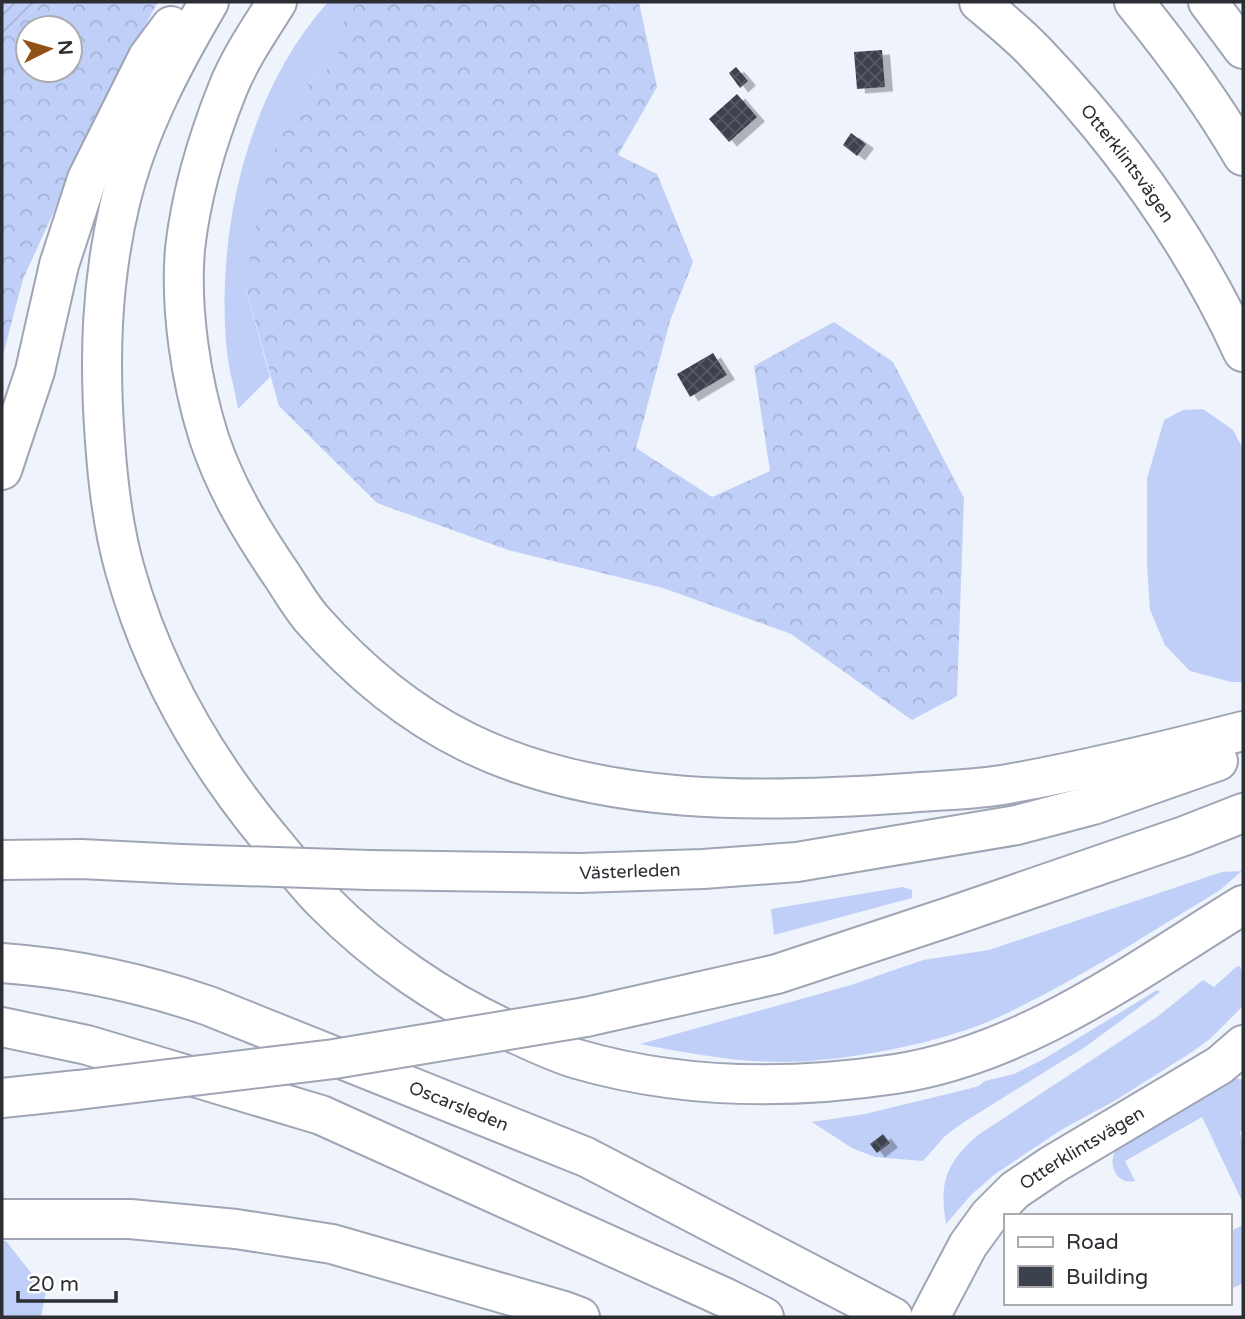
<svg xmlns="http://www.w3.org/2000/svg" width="1245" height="1319" font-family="'Varela Round',sans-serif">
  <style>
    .grass { fill: #bfcff7 }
    .forest { fill: url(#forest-crowns); fill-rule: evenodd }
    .garden { fill: url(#garden-furrows) }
    .building { fill: url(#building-cross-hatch); filter: url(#shadow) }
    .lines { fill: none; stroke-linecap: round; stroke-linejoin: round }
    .minor-casing { stroke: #9fa5b4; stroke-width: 42 }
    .highway-casing { stroke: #9fa5b4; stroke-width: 42 }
    .minor { stroke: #fff; stroke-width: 38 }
    .highway { stroke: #fff; stroke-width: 38 }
    .highway-bridge-casing { stroke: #9fa5b4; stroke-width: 42; stroke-linecap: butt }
    .highway-bridge { stroke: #fff; stroke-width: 38 }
    .labels { text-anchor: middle; stroke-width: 7; stroke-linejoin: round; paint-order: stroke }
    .street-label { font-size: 18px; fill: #2c2e34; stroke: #fff }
  </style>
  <defs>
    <pattern id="forest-crowns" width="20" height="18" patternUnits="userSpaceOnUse" patternTransform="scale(1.75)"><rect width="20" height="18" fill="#bfcff7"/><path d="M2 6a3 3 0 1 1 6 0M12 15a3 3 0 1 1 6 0" fill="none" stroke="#a4b2d4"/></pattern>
    <pattern id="garden-furrows" width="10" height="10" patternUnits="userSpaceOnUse" patternTransform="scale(1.75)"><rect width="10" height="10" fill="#bfcff7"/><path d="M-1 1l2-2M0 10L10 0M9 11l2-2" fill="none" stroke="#a4b2d4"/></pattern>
    <pattern id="building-cross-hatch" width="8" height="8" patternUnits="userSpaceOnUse" patternTransform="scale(1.75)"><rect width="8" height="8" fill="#3c414e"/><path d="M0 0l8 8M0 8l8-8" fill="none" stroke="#565a65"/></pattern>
    <filter id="shadow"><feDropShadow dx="8" dy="4.5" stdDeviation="0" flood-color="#0004"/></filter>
  </defs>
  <rect width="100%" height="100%" fill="#eff3fc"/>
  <g class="grass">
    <path d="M 328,2 L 358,2 L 341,27 L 338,60 L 303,89 L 245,286 L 270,377 L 238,409 C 235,390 229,371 227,352 C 215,234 247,92 328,2 Z"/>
    <path d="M 1203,409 L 1233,430 L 1243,449 L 1243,682 L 1231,682 L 1190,671 L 1165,645 L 1150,610 L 1147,564 L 1147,479 L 1164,420 L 1183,410 Z"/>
    <path d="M 1242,871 L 1220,890 C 1148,934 1076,981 999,1017 C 943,1043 844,1062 782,1062 C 734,1062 687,1053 640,1044 L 851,985 L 923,960 L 989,950 L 1222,872 Z"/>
    <path d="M 903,887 L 912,890 L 912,898 L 774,935 L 771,909 Z"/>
    <path d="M 1240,966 L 1243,977 L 1243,1006 L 1211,1038 L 1192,1052 L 1116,1100 L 1061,1130 L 995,1174 L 971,1195 L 946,1224 C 939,1182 946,1163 978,1135 L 1157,1017 L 1203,980 L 1214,987 L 1236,967 Z"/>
    <path d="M 1157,990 L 1160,992 L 1085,1047 L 964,1122 L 945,1136 L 923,1161 L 875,1157 L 852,1148 L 812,1122 L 865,1114 L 968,1089 L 979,1086 L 985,1081 L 1014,1074 L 1044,1059 Z"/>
    <path d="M 1231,1077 L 1243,1080 L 1243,1130 L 1240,1132 L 1243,1148 L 1243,1203 L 1202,1117 L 1125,1161 L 1135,1181 C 1113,1185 1107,1160 1118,1145 Z"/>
    <path d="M 1243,1225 L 1243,1283 L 1229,1290 L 1229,1232 Z"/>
    <path d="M 2,1241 L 6,1241 L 46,1292 L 41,1317 L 2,1317 Z"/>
  </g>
  <g class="forest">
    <path d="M 45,2 L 158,2 L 110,89 L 23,279 L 2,359 L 2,34 ZM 28,28 L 70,28 L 70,70 L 28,70 Z"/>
    <path d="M 358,2 L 639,2 L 657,87 L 618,155 L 657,174 L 693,262 L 670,321 L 636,448 L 712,497 L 770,471 L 754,366 L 834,322 L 893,362 L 964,498 L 957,696 L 912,720 L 791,634 L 663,588 L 508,550 L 377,503 L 279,406 L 245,286 L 265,171 L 303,89 L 338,60 L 340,27 Z"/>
  </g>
  <path class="garden" d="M 2,2 L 45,2 L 2,34 Z"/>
  <g class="building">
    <path d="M 882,50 L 885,87 L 857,89 L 854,52 Z"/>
    <path d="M 736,67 L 748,81 L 740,88 L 729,73 Z"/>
    <path d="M 737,94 L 757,117 L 729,142 L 709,119 Z"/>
    <path d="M 851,133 L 866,144 L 857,156 L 843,145 Z"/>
    <path d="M 713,353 L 727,375 L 690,397 L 677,374 Z"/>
    <path d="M 883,1134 L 890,1143 L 877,1153 L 870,1144 Z"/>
  </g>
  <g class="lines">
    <g class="minor-casing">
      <g id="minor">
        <path id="s1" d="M 979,2 C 998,18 1018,34 1035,52 C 1119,140 1192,241 1243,352"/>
        <path id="s2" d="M 930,1317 L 968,1245 L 989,1216 L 1015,1190 L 1052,1165 L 1220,1065 L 1243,1045"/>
      </g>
    </g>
    <g class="highway-casing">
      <g id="highway">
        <path d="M 209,2 C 172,65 137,131 120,203 C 101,283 99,360 105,441 C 108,485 113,528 125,570 C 153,670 205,761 272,841 C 289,861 305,883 324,902 C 377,956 443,1001 512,1032 C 533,1042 554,1052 577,1059 C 680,1089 789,1090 895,1074 C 1025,1054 1134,972 1243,905"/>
        <path d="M 277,2 C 260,29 240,58 228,88 C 208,138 191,195 185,249 C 180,309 191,381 209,438 C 226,489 253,533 283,577 C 292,591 301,606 311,618 C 354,667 408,713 467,742 C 599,807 764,803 908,793 C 941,790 975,790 1008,784 C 1087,770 1165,751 1243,731"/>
        <path d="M 1134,2 C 1174,51 1211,101 1243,156"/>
        <path d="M 1208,2 L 1243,49"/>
        <path d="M 2,470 L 35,371 L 59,265 L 87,179 L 148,57 L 171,26"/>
        <path d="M 2,860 L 81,859 L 181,864"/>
        <path id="s3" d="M 369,870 L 580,873 L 703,869 L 797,862 L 1017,825 L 1093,805 L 1218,761"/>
        <path id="s4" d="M 2,963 C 73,968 142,983 209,1006 L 586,1157 L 893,1317"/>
        <path d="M 586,1017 L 777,974 L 952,916 L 1184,836 L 1243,813"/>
        <path d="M 2,1027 L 87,1045 L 321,1115 L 726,1298 L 764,1317"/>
        <path d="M 2,1098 L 78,1090"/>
        <path d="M 2,1219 L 130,1219 L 236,1229 L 332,1244 L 564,1311 L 580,1317"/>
      </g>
    </g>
    <use href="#minor" class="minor"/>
    <use href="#highway" class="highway"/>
    <g class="highway-bridge-casing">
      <g id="highway-bridge">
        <path d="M 181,864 L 369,870"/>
        <path d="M 78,1090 L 334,1059 L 586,1017"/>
      </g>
    </g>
    <use href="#highway-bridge" class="highway-bridge"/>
  </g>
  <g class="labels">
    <g class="street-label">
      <text dy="6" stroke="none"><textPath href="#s1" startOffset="220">Otterklintsvägen</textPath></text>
      <text dy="6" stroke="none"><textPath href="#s3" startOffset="261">Västerleden</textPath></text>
      <text dy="6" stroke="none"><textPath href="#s4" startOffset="481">Oscarsleden</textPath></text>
      <text dy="6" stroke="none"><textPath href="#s2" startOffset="233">Otterklintsvägen</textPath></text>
    </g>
  </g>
  <rect width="1245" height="1319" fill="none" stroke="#2c2e34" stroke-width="7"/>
  <rect x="1004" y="1214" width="228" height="91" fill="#ffffff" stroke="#ababae" stroke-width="2"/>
  <rect x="1018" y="1237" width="35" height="10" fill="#ffffff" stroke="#ababae" stroke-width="2"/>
  <text x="1066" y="1249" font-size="21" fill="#2c2e34">Road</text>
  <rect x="1018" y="1266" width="35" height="21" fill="#3c414e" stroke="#ababae" stroke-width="2"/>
  <text x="1066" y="1284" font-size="21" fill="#2c2e34">Building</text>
  <g transform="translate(49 49) rotate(85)"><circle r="33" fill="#ffffff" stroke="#ababae" stroke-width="2"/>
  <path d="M0-5L12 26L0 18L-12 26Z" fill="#905217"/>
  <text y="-10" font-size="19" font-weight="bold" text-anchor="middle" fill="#2c2e34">N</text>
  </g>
  <path d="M18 1291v10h98v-10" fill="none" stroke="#2c2e34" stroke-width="3.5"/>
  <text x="28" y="1291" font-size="21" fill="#2c2e34" stroke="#ffffff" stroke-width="5" paint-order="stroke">20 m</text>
</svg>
